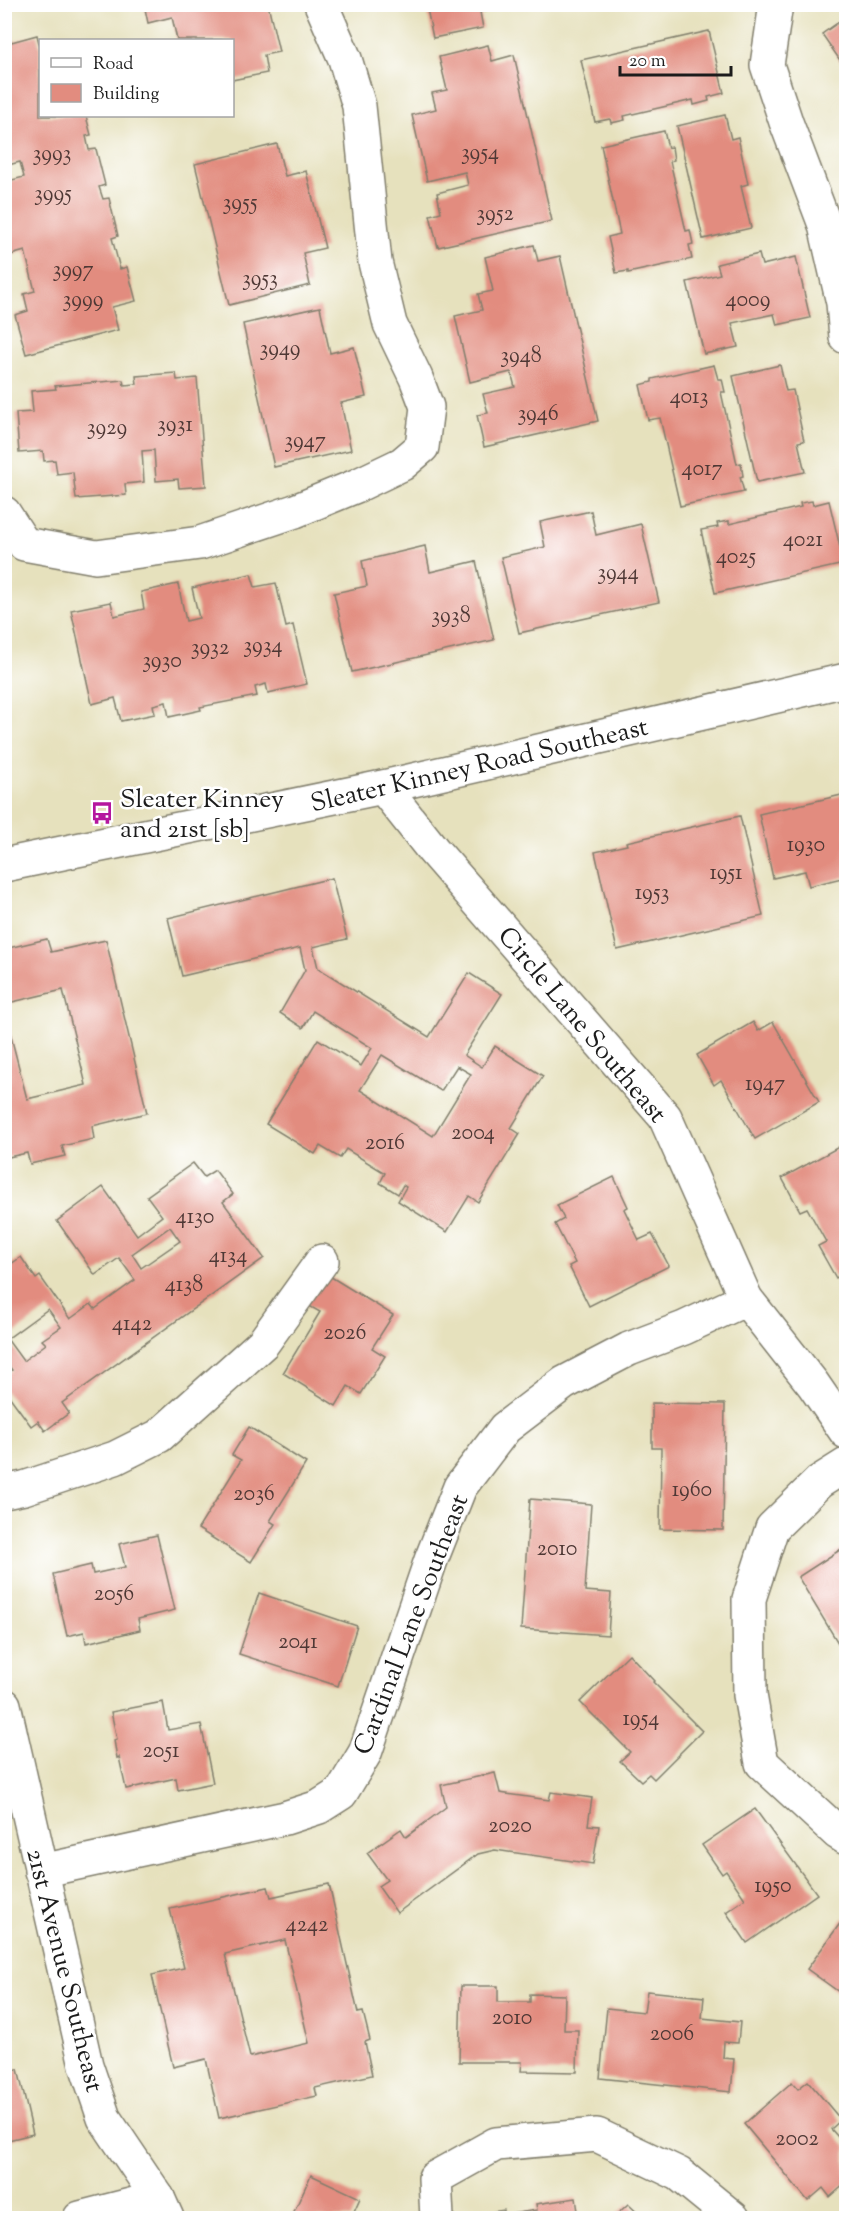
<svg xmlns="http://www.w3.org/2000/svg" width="851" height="2223" font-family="'Sorts Mill Goudy',serif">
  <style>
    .building { fill: #e28c7f; fill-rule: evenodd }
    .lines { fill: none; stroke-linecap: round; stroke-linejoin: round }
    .minor-casing { stroke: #817e6c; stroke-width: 36 }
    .tertiary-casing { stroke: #817e6c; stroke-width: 36 }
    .minor { stroke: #fff; stroke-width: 33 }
    .tertiary { stroke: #fff; stroke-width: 33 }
    .labels { text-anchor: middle; stroke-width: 5; stroke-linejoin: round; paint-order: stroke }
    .number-label { font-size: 22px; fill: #4e3835 }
    .street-label { font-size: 26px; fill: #1c1c1c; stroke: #fff }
    .poi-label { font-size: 26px; fill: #1c1c1c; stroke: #fff; text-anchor: start }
  </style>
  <rect width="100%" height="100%" fill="#fff"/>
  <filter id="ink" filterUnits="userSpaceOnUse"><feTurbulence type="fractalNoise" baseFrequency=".0167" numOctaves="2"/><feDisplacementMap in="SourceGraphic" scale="12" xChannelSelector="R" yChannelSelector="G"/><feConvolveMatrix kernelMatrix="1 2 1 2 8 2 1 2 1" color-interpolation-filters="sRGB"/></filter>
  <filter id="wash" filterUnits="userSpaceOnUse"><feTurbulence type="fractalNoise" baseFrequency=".008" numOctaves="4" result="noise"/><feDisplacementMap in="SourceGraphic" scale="24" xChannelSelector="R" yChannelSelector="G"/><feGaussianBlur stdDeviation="1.35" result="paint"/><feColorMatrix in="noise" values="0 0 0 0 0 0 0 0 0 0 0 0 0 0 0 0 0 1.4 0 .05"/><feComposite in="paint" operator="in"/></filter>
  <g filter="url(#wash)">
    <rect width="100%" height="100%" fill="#e6e1bd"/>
    <g id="blocks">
      <g class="building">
        <path d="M 144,4 L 268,4 L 279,52 L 264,55 L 267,73 L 232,80 L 232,40 L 177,40 L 172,17 L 148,23 Z"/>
        <path d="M 426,4 L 501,4 L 501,7 L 480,12 L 483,28 L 433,38 Z"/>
        <path d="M 846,17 L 846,69 L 822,34 Z"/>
        <path d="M 709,31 L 724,93 L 708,97 L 709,101 L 694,105 L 693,100 L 624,116 L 625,120 L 611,123 L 610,119 L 595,122 L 581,60 Z"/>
        <path d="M 37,35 L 40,47 L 40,116 L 86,116 L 91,135 L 86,136 L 89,150 L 96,149 L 105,185 L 99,187 L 103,199 L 109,198 L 118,236 L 112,238 L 120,269 L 127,267 L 136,301 L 112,307 L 118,330 L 26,354 L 15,315 L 28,311 L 24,294 L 35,291 L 25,251 L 4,257 L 4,182 L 24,177 L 20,162 L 4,166 L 4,44 Z"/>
        <path d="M 488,45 L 492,61 L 514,55 L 552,221 L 438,247 L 430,215 L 441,212 L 437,193 L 468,185 L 465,172 L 427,181 L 412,115 L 436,109 L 432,93 L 447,90 L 439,57 Z"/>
        <path d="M 725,115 L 731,139 L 738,137 L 748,184 L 741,186 L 751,228 L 703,239 L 677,126 Z"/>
        <path d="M 664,131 L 668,148 L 672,147 L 674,160 L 670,161 L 686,231 L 690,230 L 693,244 L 689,245 L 692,259 L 628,273 L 628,271 L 616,273 L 608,237 L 620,234 L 601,145 Z"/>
        <path d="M 277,144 L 285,176 L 306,171 L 325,248 L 303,253 L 310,285 L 229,305 L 195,164 Z"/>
        <path d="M 534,245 L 538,261 L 560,256 L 598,421 L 484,447 L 477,415 L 488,413 L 483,394 L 515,387 L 511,372 L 470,382 L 455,316 L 482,310 L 478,294 L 493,291 L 485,257 Z"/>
        <path d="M 759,254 L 762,265 L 796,257 L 810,318 L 777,325 L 774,314 L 732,323 L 738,347 L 704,354 L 687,282 L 720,274 L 717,264 Z"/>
        <path d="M 320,307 L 330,353 L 354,347 L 366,397 L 341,403 L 351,450 L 274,467 L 243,324 Z"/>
        <path d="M 714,365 L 718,379 L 722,379 L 725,392 L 721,392 L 737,464 L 741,463 L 743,476 L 740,477 L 744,492 L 680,506 L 660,418 L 648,420 L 640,385 L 652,382 L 652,379 Z"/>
        <path d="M 780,365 L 786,391 L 793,390 L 804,441 L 798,442 L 805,472 L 757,482 L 733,376 Z"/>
        <path d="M 176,373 L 177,380 L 197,378 L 206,486 L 179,488 L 178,479 L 156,481 L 154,450 L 142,451 L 144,482 L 125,484 L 126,495 L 76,499 L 73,472 L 57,474 L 55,460 L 44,461 L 43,451 L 19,453 L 16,413 L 33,412 L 31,391 L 56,389 L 55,386 L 123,380 L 124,385 L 137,384 L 136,376 Z"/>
        <path d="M 812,501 L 813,505 L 829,501 L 844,564 L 715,593 L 701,530 L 718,527 L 717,523 L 729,521 L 729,524 L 801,507 L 800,503 Z"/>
        <path d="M 591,511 L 596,535 L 641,524 L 659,602 L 519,633 L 501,557 L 545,547 L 540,522 Z"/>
        <path d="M 425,546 L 430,572 L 476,561 L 494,640 L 352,672 L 334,593 L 367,586 L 362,561 Z"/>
        <path d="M 251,574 L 255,587 L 276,583 L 286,627 L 293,625 L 307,684 L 268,693 L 266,684 L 255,687 L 257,696 L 200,707 L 201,710 L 169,717 L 166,702 L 153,705 L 155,714 L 121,721 L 115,698 L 92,704 L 71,610 L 111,602 L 114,616 L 144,609 L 141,592 L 178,584 L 186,621 L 199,618 L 192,588 Z"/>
        <path d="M 846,794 L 846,877 L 809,886 L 805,871 L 773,878 L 759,814 Z"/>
        <path d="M 740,816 L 763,916 L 617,950 L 595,852 L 627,845 L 626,842 Z"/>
        <path d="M 332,878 L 347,939 L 313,947 L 318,968 L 429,1037 L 469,973 L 502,994 L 464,1055 L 482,1067 L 495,1046 L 543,1076 L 511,1128 L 520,1134 L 478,1202 L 469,1196 L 447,1232 L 398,1201 L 406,1187 L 403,1185 L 398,1194 L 380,1183 L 385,1173 L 346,1149 L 340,1158 L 320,1146 L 315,1154 L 266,1124 L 318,1039 L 361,1066 L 372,1048 L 313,1011 L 303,1028 L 280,1013 L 305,970 L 300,948 L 182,976 L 168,918 ZM 382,1055 L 441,1091 L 457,1066 L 471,1074 L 433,1136 L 360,1090 Z"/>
        <path d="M 47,939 L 51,952 L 106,940 L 147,1113 L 92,1126 L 94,1139 L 62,1146 L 65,1156 L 30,1164 L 27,1153 L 4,1158 L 4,1009 L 27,1099 L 86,1085 L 63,990 L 4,1004 L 4,949 Z"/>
        <path d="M 753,1022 L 758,1031 L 773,1022 L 819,1102 L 755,1139 L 721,1080 L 714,1085 L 697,1055 Z"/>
        <path d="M 846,1143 L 846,1272 L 836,1278 L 818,1246 L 826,1242 L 807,1208 L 800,1211 L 782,1178 Z"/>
        <path d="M 193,1163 L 204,1177 L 215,1170 L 233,1194 L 223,1202 L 264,1258 L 62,1403 L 69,1413 L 45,1431 L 38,1421 L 31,1426 L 4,1389 L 4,1376 L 12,1370 L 4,1359 L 4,1269 L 21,1257 L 36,1279 L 40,1276 L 70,1319 L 91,1304 L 95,1309 L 135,1280 L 119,1258 L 95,1275 L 57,1221 L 103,1187 L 137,1235 L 162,1216 L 147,1196 ZM 170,1227 L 180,1241 L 141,1268 L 132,1254 ZM 48,1309 L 61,1327 L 42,1340 L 46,1344 L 23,1361 L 7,1339 Z"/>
        <path d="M 614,1177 L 628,1207 L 624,1209 L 639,1240 L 652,1234 L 669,1266 L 589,1306 L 569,1266 L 575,1263 L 555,1224 L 564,1219 L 557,1205 Z"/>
        <path d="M 323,1272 L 393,1315 L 372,1348 L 385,1356 L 361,1394 L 348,1386 L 336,1406 L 283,1373 L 320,1312 L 304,1303 Z"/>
        <path d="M 652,1403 L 725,1404 L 723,1530 L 660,1529 L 661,1448 L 652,1448 Z"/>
        <path d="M 249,1427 L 306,1463 L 270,1521 L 275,1524 L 251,1562 L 198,1529 L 241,1460 L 232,1455 Z"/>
        <path d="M 530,1499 L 591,1504 L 585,1591 L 611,1593 L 608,1635 L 521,1629 Z"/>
        <path d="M 157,1535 L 175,1610 L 138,1619 L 140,1630 L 86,1643 L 84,1632 L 67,1636 L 53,1574 L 91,1565 L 93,1574 L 125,1567 L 119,1544 Z"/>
        <path d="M 846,1546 L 846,1663 L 840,1652 L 843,1651 L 798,1577 Z"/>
        <path d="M 259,1593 L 357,1626 L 338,1686 L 239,1654 Z"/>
        <path d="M 629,1654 L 654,1681 L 653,1682 L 702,1731 L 654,1779 L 649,1774 L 641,1781 L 620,1761 L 630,1752 L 580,1702 Z"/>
        <path d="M 163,1702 L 168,1730 L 201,1724 L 213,1783 L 178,1790 L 176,1778 L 126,1789 L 119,1757 L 117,1758 L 114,1740 L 117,1739 L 111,1712 Z"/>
        <path d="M 495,1773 L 500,1793 L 549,1800 L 551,1792 L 592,1798 L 588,1825 L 599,1826 L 593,1864 L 495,1850 L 478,1854 L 397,1913 L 378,1886 L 387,1880 L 367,1853 L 401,1829 L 406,1837 L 446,1807 L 441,1785 Z"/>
        <path d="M 755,1809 L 817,1894 L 747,1943 L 726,1912 L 745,1899 L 726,1871 L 722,1874 L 702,1845 Z"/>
        <path d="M 329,1884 L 358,2013 L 363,2012 L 370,2040 L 365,2042 L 372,2075 L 315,2088 L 317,2096 L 219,2118 L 206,2059 L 173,2067 L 152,1975 L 184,1968 L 170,1909 L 268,1887 L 271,1897 ZM 285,1940 L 309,2043 L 250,2057 L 225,1954 Z"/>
        <path d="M 844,1918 L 846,1920 L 846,1997 L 807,1969 Z"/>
        <path d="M 461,1986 L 498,1986 L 498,2002 L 530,2002 L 530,1994 L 565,1995 L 564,2030 L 578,2030 L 577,2072 L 521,2071 L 522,2062 L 459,2062 Z"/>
        <path d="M 647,1991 L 704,1997 L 702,2018 L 740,2022 L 738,2043 L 724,2042 L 723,2058 L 734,2059 L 731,2092 L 600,2078 L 607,2008 L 644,2012 Z"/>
        <path d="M 18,2069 L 33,2134 L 4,2141 L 4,2072 Z"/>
        <path d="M 808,2081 L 841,2120 L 831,2129 L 846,2146 L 846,2183 L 830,2197 L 823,2188 L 808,2201 L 744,2124 L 792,2082 L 798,2089 Z"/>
        <path d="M 311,2175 L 360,2198 L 351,2218 L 291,2218 Z"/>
        <path d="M 576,2198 L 579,2218 L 470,2218 L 469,2215 L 504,2210 L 504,2215 L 537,2210 L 536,2204 Z"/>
        <path d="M 628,2204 L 643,2218 L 613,2218 Z"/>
      </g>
    </g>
  </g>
  <g filter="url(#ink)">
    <use href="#blocks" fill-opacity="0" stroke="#817e6c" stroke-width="1.5"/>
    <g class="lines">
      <g class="minor-casing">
        <g id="minor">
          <path d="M 776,4 L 767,65 L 786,122 L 825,225 L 843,303 L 846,337"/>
          <path d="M 4,513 L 24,544 L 96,557 L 200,543 L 295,511 L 356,486 L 402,464 L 422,447 L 427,407 L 416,378 L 390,324 L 375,262 L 359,106 L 345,59 L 321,4"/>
          <path d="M 383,787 L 433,850 L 665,1117 L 746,1299 L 813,1384 L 846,1432"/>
          <path d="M 846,1465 L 819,1482 L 772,1528 L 749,1599 L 750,1695 L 762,1763 L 838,1833 L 846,1838"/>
          <path d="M 4,1492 L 24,1488 L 115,1458 L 159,1436 L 263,1343 L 322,1261"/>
          <path d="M 41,1871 L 285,1818 L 319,1807 L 341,1793 L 365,1753 L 431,1560 L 460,1487 L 505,1428 L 564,1383 L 629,1349 L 684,1328 L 746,1299"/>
          <path d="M 80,2218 L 158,2198"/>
          <path d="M 437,2218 L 435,2178 L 496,2144 L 597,2135 L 679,2174 L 733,2218"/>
        </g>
      </g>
      <g class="tertiary-casing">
        <g id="tertiary">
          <path d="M 4,865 L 383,787 L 846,680"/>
          <path d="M 4,1705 L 86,2065 L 104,2118 L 158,2198 L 167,2218"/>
        </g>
      </g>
      <use href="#minor" class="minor"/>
      <use href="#tertiary" class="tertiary"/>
    </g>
  </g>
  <defs>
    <g id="bus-bare" transform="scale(1.8)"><path d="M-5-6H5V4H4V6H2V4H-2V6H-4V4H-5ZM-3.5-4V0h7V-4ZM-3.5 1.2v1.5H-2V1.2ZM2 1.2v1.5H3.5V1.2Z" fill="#b5179e" stroke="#fff" stroke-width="2.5" paint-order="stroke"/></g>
  </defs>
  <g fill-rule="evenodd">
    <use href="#bus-bare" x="102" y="813"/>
  </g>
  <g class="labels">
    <g class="number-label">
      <text x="480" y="159">3954</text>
      <text x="52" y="160">3993</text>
      <text x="53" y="200">3995</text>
      <text x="240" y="209">3955</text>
      <text x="495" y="220">3952</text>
      <text x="73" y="276">3997</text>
      <text x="260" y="285">3953</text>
      <text x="83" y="306">3999</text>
      <text x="748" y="306">4009</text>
      <text x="280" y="355">3949</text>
      <text x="521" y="362">3948</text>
      <text x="689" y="403">4013</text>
      <text x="538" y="420">3946</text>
      <text x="175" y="431">3931</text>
      <text x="107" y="434">3929</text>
      <text x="305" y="447">3947</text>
      <text x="702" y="475">4017</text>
      <text x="803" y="546">4021</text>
      <text x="736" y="563">4025</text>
      <text x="618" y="579">3944</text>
      <text x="451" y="622">3938</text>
      <text x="263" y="652">3934</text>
      <text x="210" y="654">3932</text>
      <text x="162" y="667">3930</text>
      <text x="806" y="851">1930</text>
      <text x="726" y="879">1951</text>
      <text x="652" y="899">1953</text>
      <text x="765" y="1090">1947</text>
      <text x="473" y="1139">2004</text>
      <text x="385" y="1149">2016</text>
      <text x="195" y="1223">4130</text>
      <text x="228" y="1262">4134</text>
      <text x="184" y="1291">4138</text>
      <text x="132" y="1330">4142</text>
      <text x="345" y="1339">2026</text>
      <text x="692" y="1496">1960</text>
      <text x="254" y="1500">2036</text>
      <text x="557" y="1555">2010</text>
      <text x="114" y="1600">2056</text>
      <text x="298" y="1648">2041</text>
      <text x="641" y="1725">1954</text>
      <text x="161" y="1757">2051</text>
      <text x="510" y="1832">2020</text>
      <text x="773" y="1892">1950</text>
      <text x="307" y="1931">4242</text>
      <text x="512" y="2024">2010</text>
      <text x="672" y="2040">2006</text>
      <text x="797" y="2145">2002</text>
    </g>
    <g class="street-label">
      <text transform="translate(479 764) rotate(-13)" y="9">Sleater Kinney Road Southeast</text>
      <text transform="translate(583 1024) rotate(50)" y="9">Circle Lane Southeast</text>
      <text transform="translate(410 1624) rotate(-69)" y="9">Cardinal Lane Southeast</text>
      <text transform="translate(66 1970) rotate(76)" y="9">21st Avenue Southeast</text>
    </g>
    <g class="poi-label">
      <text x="120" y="807">Sleater Kinney<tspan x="120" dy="30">and 21st [sb]</tspan></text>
    </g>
  </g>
  <rect width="851" height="2223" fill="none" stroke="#fff" stroke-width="24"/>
  <rect x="39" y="39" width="195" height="78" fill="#ffffff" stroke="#a4a4a4" stroke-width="1.5"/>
  <rect x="51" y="58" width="30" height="9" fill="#ffffff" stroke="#a4a4a4" stroke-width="1.5"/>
  <text x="93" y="69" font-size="18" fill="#1c1c1c">Road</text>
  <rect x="51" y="84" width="30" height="18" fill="#e28c7f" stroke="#a4a4a4" stroke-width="1.5"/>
  <text x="93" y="99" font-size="18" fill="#1c1c1c">Building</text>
  <path d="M620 66v9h111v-9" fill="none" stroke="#1c1c1c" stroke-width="3"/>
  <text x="629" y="66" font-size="18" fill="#1c1c1c" stroke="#ffffff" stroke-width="4.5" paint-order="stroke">20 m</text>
</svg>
